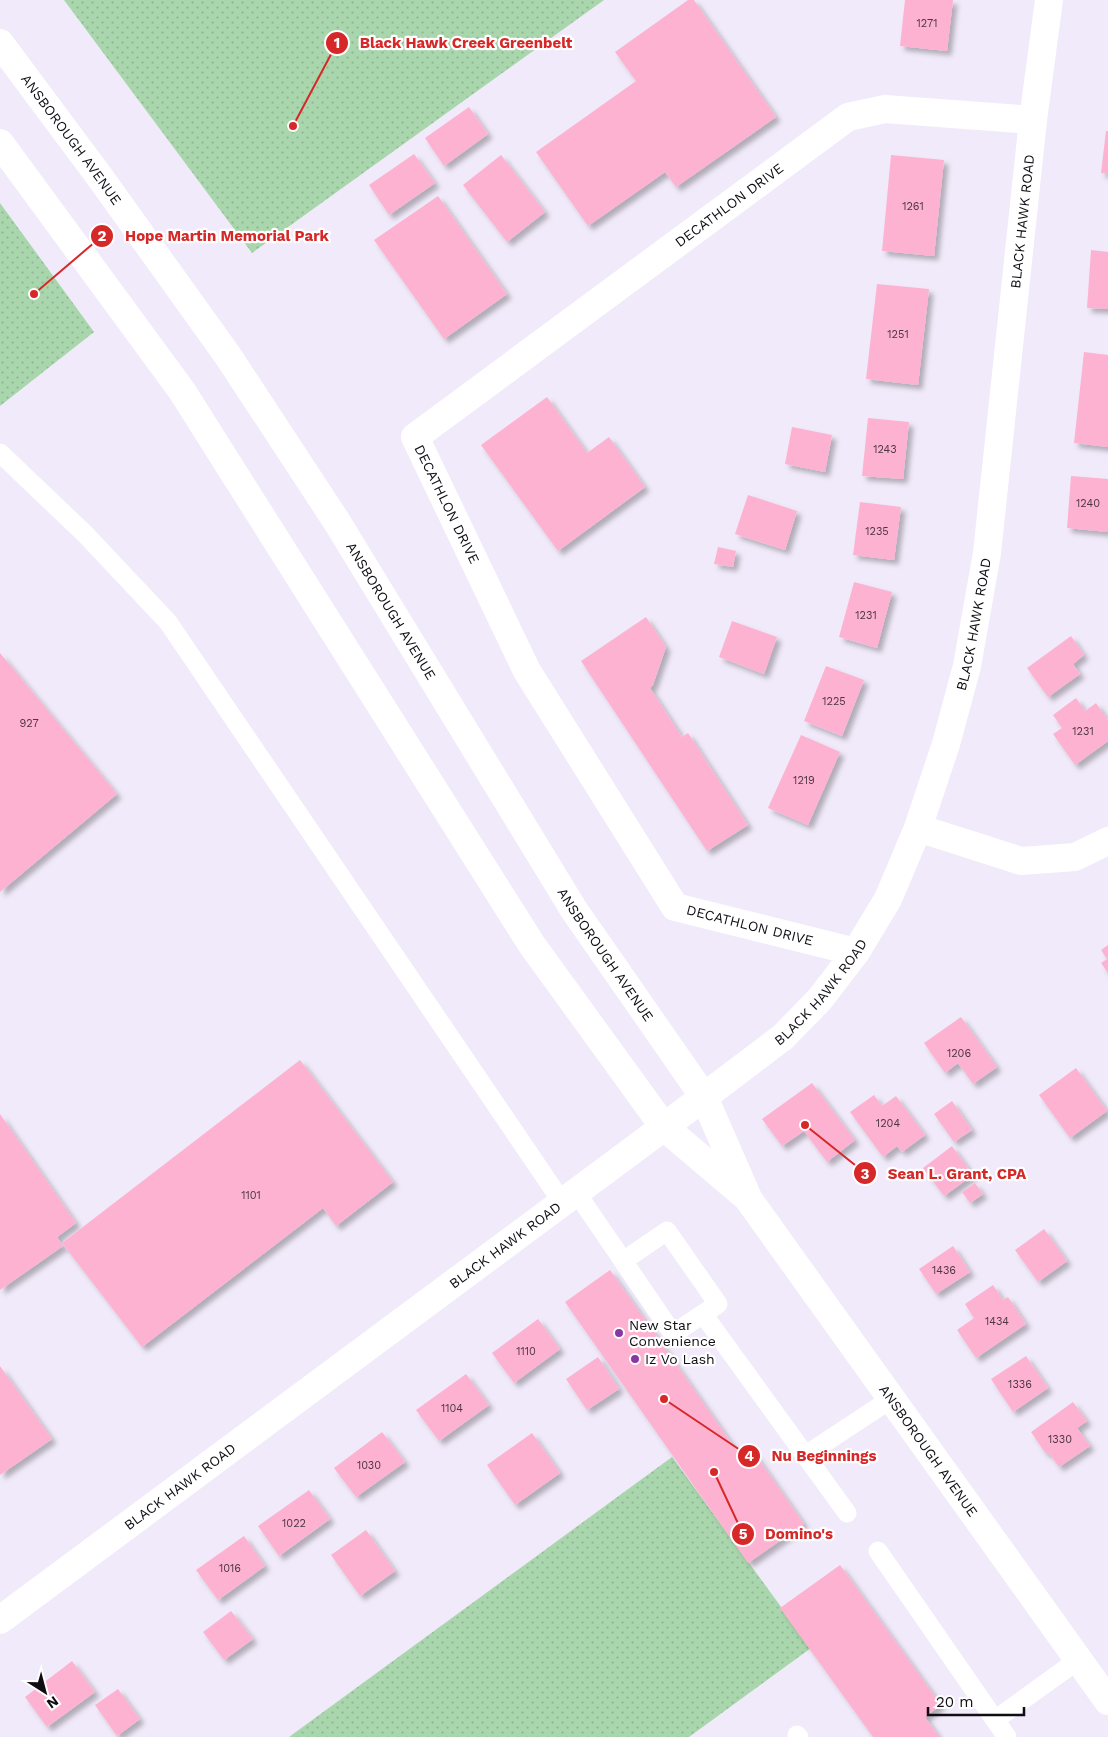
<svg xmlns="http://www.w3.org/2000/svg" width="1108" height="1737" font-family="'Work Sans',sans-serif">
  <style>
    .park { fill: url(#park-dots) }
    .building { fill: #feb2d1; filter: url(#shadow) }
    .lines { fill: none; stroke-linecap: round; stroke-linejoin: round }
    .service { stroke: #fff; stroke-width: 19 }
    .minor { stroke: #fff; stroke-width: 28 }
    .tertiary { stroke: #fff; stroke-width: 28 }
    .secondary { stroke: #fff; stroke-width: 28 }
    .poi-dot { fill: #8a37a5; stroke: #fff; stroke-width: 2 }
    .labels { text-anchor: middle; stroke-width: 4.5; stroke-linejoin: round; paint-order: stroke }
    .number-label { font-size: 11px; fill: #4b3642 }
    .street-label { font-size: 14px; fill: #0f0d12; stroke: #fff }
    .poi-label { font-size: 14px; fill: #0f0d12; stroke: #fff; text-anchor: start }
    .leader { fill: none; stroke: #d62828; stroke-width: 2 }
    .callout-dot { fill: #d62828; stroke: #fff; stroke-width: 2 }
    .mark-label { font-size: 15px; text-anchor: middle; font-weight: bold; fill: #fff }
    .callout-label { font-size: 15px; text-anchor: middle; font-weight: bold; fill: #d62828; stroke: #fff; stroke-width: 4.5; stroke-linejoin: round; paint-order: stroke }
  </style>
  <defs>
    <pattern id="park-dots" width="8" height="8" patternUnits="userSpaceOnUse" patternTransform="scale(1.25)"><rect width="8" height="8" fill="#a9d6ac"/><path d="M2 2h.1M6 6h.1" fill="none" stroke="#90b693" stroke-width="1.8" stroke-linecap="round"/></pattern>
    <filter id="shadow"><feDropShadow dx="4.5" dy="4.5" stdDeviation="2.5" flood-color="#0004"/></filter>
  </defs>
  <rect width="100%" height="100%" fill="#f1eafa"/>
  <g class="park">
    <path d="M 64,0 L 604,0 L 252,253 Z"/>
    <path d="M 0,203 L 94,332 L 0,406 Z"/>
    <path d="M 672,1457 L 811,1648 L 689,1737 L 289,1737 Z"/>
  </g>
  <g class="building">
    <path d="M 688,0 L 694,0 L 776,117 L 676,187 L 665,172 L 588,226 L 536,152 L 636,81 L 615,52 Z"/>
    <path d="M 905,0 L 953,0 L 947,51 L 900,46 Z"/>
    <path d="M 469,107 L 488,134 L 444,166 L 425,138 Z"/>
    <path d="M 1106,131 L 1108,131 L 1108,174 L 1101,173 Z"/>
    <path d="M 414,154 L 435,183 L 389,215 L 369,185 Z"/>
    <path d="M 501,155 L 545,212 L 507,242 L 463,185 Z"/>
    <path d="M 891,155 L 944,160 L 934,256 L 882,251 Z"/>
    <path d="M 438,196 L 507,294 L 444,339 L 374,240 Z"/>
    <path d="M 1091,250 L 1108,252 L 1108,309 L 1087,308 Z"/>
    <path d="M 877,284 L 929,289 L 918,385 L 866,379 Z"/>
    <path d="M 1084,352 L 1108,355 L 1108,447 L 1074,443 Z"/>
    <path d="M 547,397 L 587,453 L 609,437 L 645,487 L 558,551 L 481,445 Z"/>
    <path d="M 868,418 L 909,422 L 903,479 L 862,476 Z"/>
    <path d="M 792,427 L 832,435 L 825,472 L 785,464 Z"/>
    <path d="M 1071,476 L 1108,479 L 1108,532 L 1067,528 Z"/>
    <path d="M 748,495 L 797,511 L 785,550 L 735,534 Z"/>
    <path d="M 860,502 L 901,507 L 894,560 L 853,555 Z"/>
    <path d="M 718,547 L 736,551 L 733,567 L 714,564 Z"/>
    <path d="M 854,582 L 892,592 L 877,648 L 839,637 Z"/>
    <path d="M 646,617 L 666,647 L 653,685 L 650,688 L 682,737 L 688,733 L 748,825 L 707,851 L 581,661 Z"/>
    <path d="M 732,621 L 777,637 L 764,674 L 719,657 Z"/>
    <path d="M 1071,636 L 1084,655 L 1073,664 L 1080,674 L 1048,697 L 1027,668 Z"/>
    <path d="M 0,653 L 117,794 L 0,892 Z"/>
    <path d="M 826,666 L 864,680 L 842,736 L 804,721 Z"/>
    <path d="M 1076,698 L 1085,711 L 1096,703 L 1108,720 L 1108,741 L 1075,765 L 1053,734 L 1062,728 L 1053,715 Z"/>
    <path d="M 801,735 L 840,752 L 808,825 L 768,808 Z"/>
    <path d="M 1108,945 L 1108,973 L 1101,963 L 1107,959 L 1101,950 Z"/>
    <path d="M 961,1017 L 997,1067 L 973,1084 L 958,1063 L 945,1073 L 924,1043 Z"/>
    <path d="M 300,1060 L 393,1182 L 336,1226 L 323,1208 L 142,1347 L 62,1243 Z"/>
    <path d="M 1076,1068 L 1107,1111 L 1070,1138 L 1039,1095 Z"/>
    <path d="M 812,1083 L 855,1140 L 827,1162 L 804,1131 L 782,1146 L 762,1119 Z"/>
    <path d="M 874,1095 L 882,1106 L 896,1096 L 925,1135 L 902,1152 L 897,1146 L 883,1157 L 850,1112 Z"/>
    <path d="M 952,1101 L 972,1130 L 954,1142 L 934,1114 Z"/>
    <path d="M 0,1114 L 76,1223 L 57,1237 L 63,1246 L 0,1290 Z"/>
    <path d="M 952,1146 L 973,1175 L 944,1196 L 923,1168 Z"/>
    <path d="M 975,1183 L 983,1194 L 970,1203 L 962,1192 Z"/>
    <path d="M 1044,1229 L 1067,1261 L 1038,1282 L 1015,1250 Z"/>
    <path d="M 953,1246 L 970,1272 L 936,1294 L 919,1269 Z"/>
    <path d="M 610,1270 L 744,1461 L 755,1454 L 804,1524 L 748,1563 L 565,1302 Z"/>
    <path d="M 993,1285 L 1003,1300 L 1008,1297 L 1026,1324 L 976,1358 L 957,1330 L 974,1318 L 965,1304 Z"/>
    <path d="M 538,1319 L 560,1349 L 514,1383 L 492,1353 Z"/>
    <path d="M 1026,1356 L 1048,1388 L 1013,1412 L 991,1379 Z"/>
    <path d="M 598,1357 L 619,1389 L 587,1410 L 566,1379 Z"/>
    <path d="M 0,1366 L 52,1439 L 0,1475 Z"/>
    <path d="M 466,1374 L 489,1405 L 439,1441 L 416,1410 Z"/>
    <path d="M 1073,1402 L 1087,1421 L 1077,1428 L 1090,1446 L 1059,1467 L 1048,1452 L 1046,1454 L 1031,1432 Z"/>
    <path d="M 382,1432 L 405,1462 L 356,1497 L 334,1468 Z"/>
    <path d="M 532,1433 L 560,1473 L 515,1505 L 487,1465 Z"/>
    <path d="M 309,1490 L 330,1519 L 279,1556 L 258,1526 Z"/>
    <path d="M 366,1530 L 395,1571 L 360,1596 L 331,1555 Z"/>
    <path d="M 244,1536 L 265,1566 L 218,1600 L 196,1570 Z"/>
    <path d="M 840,1565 L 941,1705 L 925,1717 L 939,1737 L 873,1737 L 780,1608 Z"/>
    <path d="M 231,1611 L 253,1639 L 224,1660 L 203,1632 Z"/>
    <path d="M 72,1661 L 95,1692 L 47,1727 L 25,1697 Z"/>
    <path d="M 118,1689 L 140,1719 L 117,1736 L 95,1705 Z"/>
  </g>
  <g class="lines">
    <g class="service">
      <path d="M 0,453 L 85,534 L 168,622 L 562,1202"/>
      <path d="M 576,1192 L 673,1334 L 703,1314 L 847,1513"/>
      <path d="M 623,1261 L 667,1231 L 718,1304 L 703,1314"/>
      <path d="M 806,1455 L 891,1399"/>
      <path d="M 878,1551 L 995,1720"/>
      <path d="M 797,1735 L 799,1737"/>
      <path d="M 1007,1737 L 995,1720 L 1078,1660"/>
    </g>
    <g class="minor">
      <path d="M 918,828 L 1021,861 L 1075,857 L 1108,841"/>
      <path id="s1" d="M 856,952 L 675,907 L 527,671 L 415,437 L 848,117 L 885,109 L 1033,120"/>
      <path id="s2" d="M 0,1620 L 664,1127"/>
    </g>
    <path class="tertiary" id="s3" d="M 664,1127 L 783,1037 L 820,999 L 856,952 L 888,899 L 918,828 L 946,744 L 967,666 L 987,553 L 1033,120 L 1049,0"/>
    <g class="secondary">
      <path id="s4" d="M 0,43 L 99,176 L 228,356 L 337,522 L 574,910 L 704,1097 L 749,1200 L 1108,1701"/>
      <path d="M 0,143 L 182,391 L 532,945 L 664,1127 L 743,1194"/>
    </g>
  </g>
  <g class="poi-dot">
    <circle cx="619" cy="1333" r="5"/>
    <circle cx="635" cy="1359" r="5"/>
  </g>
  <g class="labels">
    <g class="number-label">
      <text x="927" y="27">1271</text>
      <text x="913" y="210">1261</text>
      <text x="898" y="338">1251</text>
      <text x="885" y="453">1243</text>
      <text x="1088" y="507">1240</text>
      <text x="877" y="535">1235</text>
      <text x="866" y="619">1231</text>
      <text x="834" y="705">1225</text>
      <text x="29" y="727">927</text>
      <text x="1083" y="735">1231</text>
      <text x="804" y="784">1219</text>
      <text x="959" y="1057">1206</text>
      <text x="888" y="1127">1204</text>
      <text x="251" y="1199">1101</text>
      <text x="944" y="1274">1436</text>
      <text x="997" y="1325">1434</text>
      <text x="526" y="1355">1110</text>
      <text x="1020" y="1388">1336</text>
      <text x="452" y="1412">1104</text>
      <text x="1060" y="1443">1330</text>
      <text x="369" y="1469">1030</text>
      <text x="294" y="1527">1022</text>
      <text x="230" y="1572">1016</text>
    </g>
    <g class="street-label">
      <text dy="5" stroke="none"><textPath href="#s4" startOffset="120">ANSBOROUGH AVENUE</textPath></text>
      <text dy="5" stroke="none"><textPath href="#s1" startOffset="1115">DECATHLON DRIVE</textPath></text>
      <text dy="5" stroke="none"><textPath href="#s3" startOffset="1018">BLACK HAWK ROAD</textPath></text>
      <text transform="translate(447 504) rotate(64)" y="5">DECATHLON DRIVE</text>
      <text dy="5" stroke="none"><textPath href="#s4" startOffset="690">ANSBOROUGH AVENUE</textPath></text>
      <text dy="5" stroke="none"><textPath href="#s3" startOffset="612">BLACK HAWK ROAD</textPath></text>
      <text transform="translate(750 925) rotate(14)" y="5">DECATHLON DRIVE</text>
      <text dy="5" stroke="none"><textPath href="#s4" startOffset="1095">ANSBOROUGH AVENUE</textPath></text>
      <text dy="5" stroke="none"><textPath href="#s3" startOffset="208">BLACK HAWK ROAD</textPath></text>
      <text dy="5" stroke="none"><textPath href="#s2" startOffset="629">BLACK HAWK ROAD</textPath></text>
      <text dy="5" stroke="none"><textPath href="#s4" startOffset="1689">ANSBOROUGH AVENUE</textPath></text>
      <text dy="5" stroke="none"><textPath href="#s2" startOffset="224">BLACK HAWK ROAD</textPath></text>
    </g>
    <g class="poi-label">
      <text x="629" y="1330">New Star<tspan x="629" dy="16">Convenience</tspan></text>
      <text x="645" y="1364">Iz Vo Lash</text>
    </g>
  </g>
  <path class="leader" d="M293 126L337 43M34 294L102 236M805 1125L865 1173M664 1399L749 1456M714 1472L743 1534"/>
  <g class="callout-dot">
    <circle cx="293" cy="126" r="5"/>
    <circle cx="34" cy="294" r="5"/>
    <circle cx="805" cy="1125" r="5"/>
    <circle cx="664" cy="1399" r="5"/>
    <circle cx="714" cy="1472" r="5"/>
    <circle cx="337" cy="43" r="12"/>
    <circle cx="102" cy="236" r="12"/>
    <circle cx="865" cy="1173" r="12"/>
    <circle cx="749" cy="1456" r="12"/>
    <circle cx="743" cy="1534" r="12"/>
  </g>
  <g class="mark-label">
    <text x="337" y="48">1</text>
    <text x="102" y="241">2</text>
    <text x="865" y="1179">3</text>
    <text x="749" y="1461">4</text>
    <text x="743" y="1539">5</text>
  </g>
  <g class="callout-label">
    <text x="466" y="48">Black Hawk Creek Greenbelt</text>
    <text x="227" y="241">Hope Martin Memorial Park</text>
    <text x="957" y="1179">Sean L. Grant, CPA</text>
    <text x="824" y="1461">Nu Beginnings</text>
    <text x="799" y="1539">Domino's</text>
  </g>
  <g transform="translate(45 1692) rotate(144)" stroke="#ffffff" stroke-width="4" paint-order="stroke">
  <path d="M0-4L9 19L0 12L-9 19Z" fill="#0f0d12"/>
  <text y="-8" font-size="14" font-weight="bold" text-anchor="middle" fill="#0f0d12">N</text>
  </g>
  <path d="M928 1707v8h96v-8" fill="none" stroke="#0f0d12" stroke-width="2.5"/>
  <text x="936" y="1707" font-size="15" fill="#0f0d12" stroke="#ffffff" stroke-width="4" paint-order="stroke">20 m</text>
</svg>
